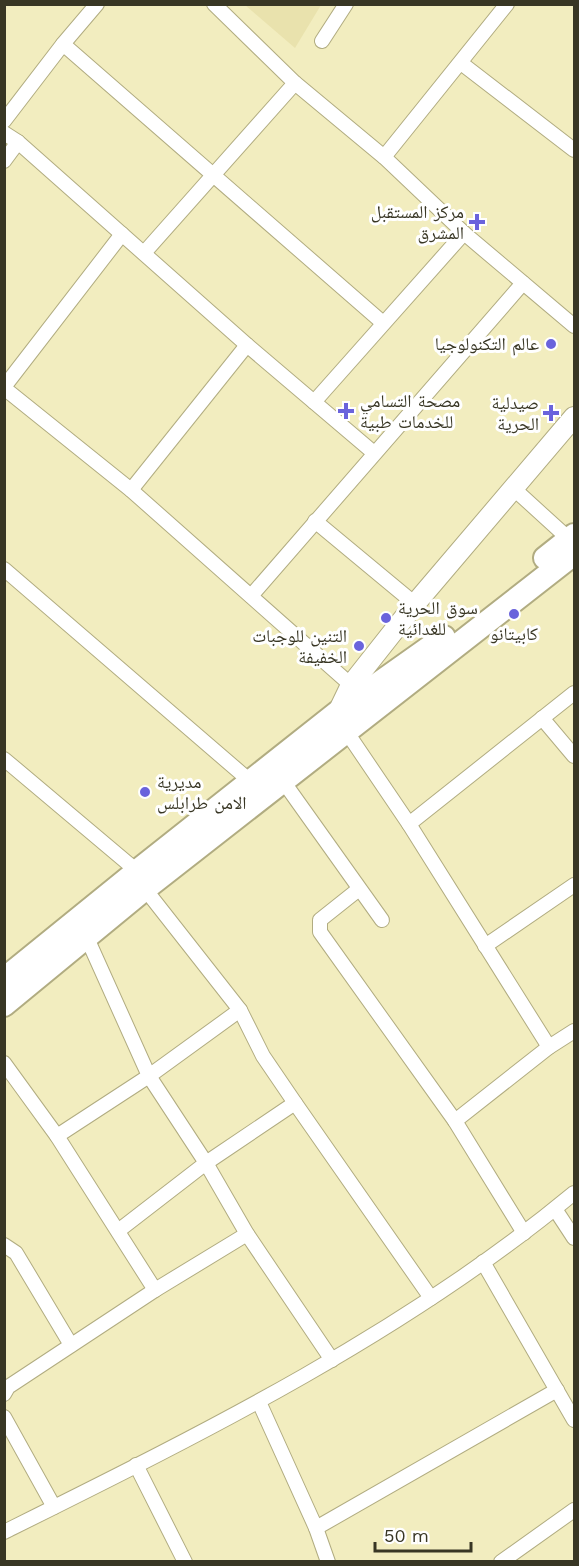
<svg xmlns="http://www.w3.org/2000/svg" width="579" height="1566" font-family="'Work Sans','Noto Naskh Arabic',sans-serif">
  <style>
    .built { fill: #e9e2ad }
    .lines { fill: none; stroke-linecap: round; stroke-linejoin: round }
    .street-casing { stroke: #b1ac81; stroke-width: 16 }
    .secondary-casing { stroke: #b1ac81; stroke-width: 22 }
    .primary-casing { stroke: #b1ac81; stroke-width: 26 }
    .street { stroke: #fff; stroke-width: 14 }
    .secondary { stroke: #fff; stroke-width: 20 }
    .primary { stroke: #fff; stroke-width: 22 }
    .poi-dot { fill: #6a63dc; stroke: #fff; stroke-width: 2 }
    .labels { text-anchor: middle; stroke-width: 6; stroke-linejoin: round; paint-order: stroke }
    .poi-label { font-size: 18px; fill: #383624; stroke: #fff; text-anchor: end }
  </style>
  <rect width="100%" height="100%" fill="#f2edbf"/>
  <path class="built" d="M 245,5 L 321,5 L 295,48 Z"/>
  <g class="lines">
    <g class="street-casing">
      <g id="street">
        <path d="M 214,4 L 295,83 L 384,157 L 464,233 L 574,326"/>
        <path d="M 322,41 L 346,4"/>
        <path d="M 63,44 L 383,323"/>
        <path d="M 461,63 L 574,150"/>
        <path d="M 4,121 L 63,44 L 97,4"/>
        <path d="M 4,133 L 18,142 L 247,345 L 374,453"/>
        <path d="M 384,157 L 507,4"/>
        <path d="M 4,161 L 18,142"/>
        <path d="M 144,253 L 295,83"/>
        <path d="M 4,387 L 122,234"/>
        <path d="M 4,388 L 131,490 L 351,685"/>
        <path d="M 314,402 L 464,233"/>
        <path d="M 513,488 L 569,539 L 573,545"/>
        <path d="M 131,490 L 247,345"/>
        <path d="M 315,521 L 415,604"/>
        <path d="M 4,569 L 250,781"/>
        <path d="M 251,596 L 523,283"/>
        <path d="M 542,718 L 574,756"/>
        <path d="M 346,731 L 409,824 L 574,693"/>
        <path d="M 4,759 L 137,871"/>
        <path d="M 283,781 L 382,920"/>
        <path d="M 409,824 L 549,1047 L 574,1031"/>
        <path d="M 145,889 L 240,1010 L 263,1056 L 295,1103 L 431,1298"/>
        <path d="M 359,889 L 320,920 L 320,932 L 455,1121 L 524,1233"/>
        <path d="M 87,938 L 149,1076 L 206,1163 L 247,1234 L 332,1360"/>
        <path d="M 485,946 L 574,885"/>
        <path d="M 4,1063 L 57,1136 L 155,1290"/>
        <path d="M 455,1121 L 549,1047"/>
        <path d="M 57,1136 L 149,1076 L 240,1010"/>
        <path d="M 555,1209 L 574,1238"/>
        <path d="M 118,1231 L 206,1163 L 295,1103"/>
        <path d="M 4,1245 L 16,1253 L 71,1345"/>
        <path d="M 483,1262 L 574,1420"/>
        <path d="M 4,1394 L 8,1387 L 155,1290 L 247,1234"/>
        <path d="M 259,1402 L 316,1528 L 328,1562"/>
        <path d="M 4,1417 L 54,1507"/>
        <path d="M 136,1465 L 185,1562"/>
        <path d="M 316,1528 L 557,1390"/>
        <path d="M 4,1532 C 201,1434 404,1334 574,1193"/>
        <path d="M 501,1562 L 574,1510"/>
      </g>
    </g>
    <g class="secondary-casing">
      <path id="secondary" d="M 338,712 L 351,685 L 415,604 L 574,417"/>
    </g>
    <g class="primary-casing">
      <g id="primary">
        <path d="M 545,558 L 574,535"/>
        <path d="M 4,979 L 137,871 L 338,712 L 444,637"/>
        <path d="M 4,1005 L 145,889 L 574,554"/>
      </g>
    </g>
    <use href="#street" class="street"/>
    <use href="#secondary" class="secondary"/>
    <use href="#primary" class="primary"/>
  </g>
  <g class="poi-dot">
    <path d="M474 213h6v6h6v6h-6v6h-6v-6h-6v-6h6z"/>
    <circle cx="551" cy="344" r="6"/>
    <path d="M343 402h6v6h6v6h-6v6h-6v-6h-6v-6h6z"/>
    <path d="M548 404h6v6h6v6h-6v6h-6v-6h-6v-6h6z"/>
    <circle cx="514" cy="614" r="6"/>
    <circle cx="386" cy="618" r="6"/>
    <circle cx="359" cy="646" r="6"/>
    <circle cx="145" cy="792" r="6"/>
  </g>
  <g class="labels">
    <g class="poi-label">
      <text x="464" y="218">مركز المستقبل<tspan x="464" dy="21">المشرق</tspan></text>
      <text x="539" y="350">عالم التكنولوجيا</text>
      <text x="360" y="407" text-anchor="start">مصحة التسامي<tspan x="360" dy="21">للخدمات طبية</tspan></text>
      <text x="539" y="409">صيدلية<tspan x="539" dy="21">الحرية</tspan></text>
      <text x="398" y="614" text-anchor="start">سوق الحرية<tspan x="398" dy="21">للغدائية</tspan></text>
      <text x="514" y="640" text-anchor="middle">كابيتانو</text>
      <text x="347" y="642">التنين للوجبات<tspan x="347" dy="21">الخفيفة</tspan></text>
      <text x="157" y="788" text-anchor="start">مديرية<tspan x="157" dy="21">الامن طرابلس</tspan></text>
    </g>
  </g>
  <rect width="579" height="1566" fill="none" stroke="#383624" stroke-width="12"/>
  <path d="M375 1542v9h96v-9" fill="none" stroke="#383624" stroke-width="3"/>
  <text x="384" y="1542" font-size="18" fill="#383624" stroke="#ffffff" stroke-width="4.5" paint-order="stroke">50 m</text>
</svg>
